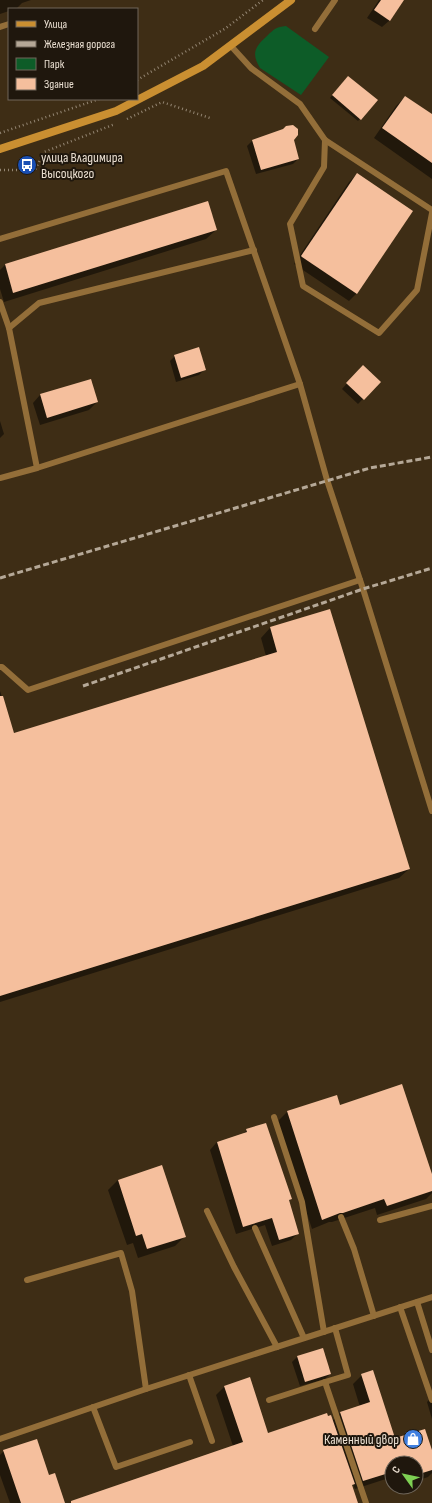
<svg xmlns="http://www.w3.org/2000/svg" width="432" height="1503" font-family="'Sofia Sans Condensed',sans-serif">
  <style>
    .green { fill: #0d5c28 }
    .shadow { fill: #0007 }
    .building { fill: #f5bf9d }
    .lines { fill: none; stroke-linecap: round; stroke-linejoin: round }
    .path { stroke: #948673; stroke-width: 2.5; stroke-dasharray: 1 3; stroke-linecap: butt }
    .lane { stroke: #936e39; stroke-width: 6 }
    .secondary { stroke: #ca8f31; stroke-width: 8 }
    .rail { stroke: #b5a897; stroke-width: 3; stroke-dasharray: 6 3; stroke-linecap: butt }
    .labels { text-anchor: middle; stroke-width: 4; stroke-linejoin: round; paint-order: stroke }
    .poi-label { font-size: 14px; fill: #e9ded0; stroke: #1f170d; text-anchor: start }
  </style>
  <rect width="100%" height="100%" fill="#3e2d15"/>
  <path class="green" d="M 286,26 L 329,57 L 301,95 L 260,68 C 251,53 255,47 267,36 C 274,29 276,27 286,26 Z"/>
  <g class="shadow">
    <path d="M 0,0 L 31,0 L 22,3 L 17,8 L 9,9 L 9,11 L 0,14 Z"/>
    <path d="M 379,0 L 403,0 L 390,20 L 382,27 L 367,18 Z"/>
    <path d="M 346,79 L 376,100 L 358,121 L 330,98 Z"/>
    <path d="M 405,97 L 432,115 L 432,179 L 374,138 L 396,106 Z"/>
    <path d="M 282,131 L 292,140 L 298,159 L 293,164 L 256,174 L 247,146 L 252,141 Z"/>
    <path d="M 357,174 L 411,211 L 356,294 L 349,301 L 294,264 L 349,182 Z"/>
    <path d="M 207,202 L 216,230 L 206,239 L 4,302 L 0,289 L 0,270 L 5,265 Z"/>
    <path d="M 175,356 L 204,370 L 199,375 L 176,382 L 170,361 Z"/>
    <path d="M 358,371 L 379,382 L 358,404 L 342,389 Z"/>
    <path d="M 90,380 L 97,402 L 89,410 L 40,425 L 33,403 L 40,395 Z"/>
    <path d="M 0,421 L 4,434 L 0,438 Z"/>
    <path d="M 329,610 L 409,869 L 399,878 L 0,1002 L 0,691 L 14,734 L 266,656 L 261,638 L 270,628 Z"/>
    <path d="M 336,1096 L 339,1106 L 432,1177 L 432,1193 L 426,1199 L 377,1215 L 375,1208 L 332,1222 L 329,1222 L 312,1229 L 277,1122 L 287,1112 Z"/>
    <path d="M 247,1130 L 290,1199 L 288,1201 L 298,1233 L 291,1240 L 272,1246 L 265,1225 L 236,1234 L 210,1150 L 217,1142 L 242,1135 Z"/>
    <path d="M 118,1180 L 185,1236 L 175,1246 L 138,1258 L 133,1243 L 127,1245 L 108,1190 Z"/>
    <path d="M 297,1357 L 330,1374 L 325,1379 L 300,1386 L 292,1362 Z"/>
    <path d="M 362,1375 L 394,1440 L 432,1453 L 432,1473 L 428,1477 L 416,1481 L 416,1463 L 392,1463 L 392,1477 L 355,1489 L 353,1484 L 351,1486 L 357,1503 L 82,1503 L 233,1446 L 216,1395 L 225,1386 L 267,1434 L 332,1421 L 340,1413 L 360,1407 L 353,1384 Z"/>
    <path d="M 432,1397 L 432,1419 L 427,1402 Z"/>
    <path d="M 4,1451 L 48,1476 L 64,1503 L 10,1503 L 0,1475 L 0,1455 Z"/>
  </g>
  <g class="building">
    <path d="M 381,0 L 404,0 L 390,21 L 374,10 Z"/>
    <path d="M 348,76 L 378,100 L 361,120 L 332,95 Z"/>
    <path d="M 405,96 L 432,114 L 432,163 L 382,128 Z"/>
    <path d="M 293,125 L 298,129 L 298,135 L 294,140 L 299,159 L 261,170 L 252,140 L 283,129 L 286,126 Z"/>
    <path d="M 357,173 L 413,211 L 357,294 L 302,257 L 301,256 Z"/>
    <path d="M 208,201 L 217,230 L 13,293 L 5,264 Z"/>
    <path d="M 199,347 L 206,370 L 181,378 L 174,355 Z"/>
    <path d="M 363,365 L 381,382 L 364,400 L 346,383 Z"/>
    <path d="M 91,379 L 98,402 L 47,418 L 40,394 Z"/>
    <path d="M 330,609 L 410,869 L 0,996 L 0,696 L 3,696 L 14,733 L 277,652 L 270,627 Z"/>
    <path d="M 402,1084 L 432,1174 L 432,1191 L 387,1206 L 384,1199 L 343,1213 L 340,1213 L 322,1220 L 287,1111 L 337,1095 L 340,1105 Z"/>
    <path d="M 266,1123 L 292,1199 L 289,1200 L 299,1234 L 279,1240 L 272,1218 L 243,1227 L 217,1142 L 247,1132 L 246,1129 Z"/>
    <path d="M 162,1165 L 186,1237 L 147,1249 L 142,1234 L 136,1236 L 118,1180 Z"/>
    <path d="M 323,1348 L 331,1374 L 305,1382 L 297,1356 Z"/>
    <path d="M 373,1370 L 395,1438 L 425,1429 L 432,1450 L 432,1470 L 416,1475 L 416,1463 L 392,1463 L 392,1472 L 363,1481 L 340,1412 L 370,1402 L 361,1374 Z"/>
    <path d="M 250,1377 L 268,1433 L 327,1413 L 328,1416 L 331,1415 L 355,1484 L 352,1485 L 358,1503 L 71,1503 L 71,1501 L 243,1442 L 224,1386 Z"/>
    <path d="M 37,1439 L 49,1475 L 55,1473 L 65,1503 L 21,1503 L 3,1450 Z"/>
  </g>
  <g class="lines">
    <g class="path">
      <path d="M 137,80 L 226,28 L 263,0"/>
      <path d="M 127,119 L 162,102 L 210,118"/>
      <path d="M 0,133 L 99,99"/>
      <path d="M 0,170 L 35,170 L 44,152 L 115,124"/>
    </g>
    <g class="lane">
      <path d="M 0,27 L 9,24"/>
      <path d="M 315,29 L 335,0"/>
      <path d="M 231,46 L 251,68 L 300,104 L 325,140 L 432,210"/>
      <path d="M 325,140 L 324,167 L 290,224 L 303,286 L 379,333 L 417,290 L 432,213"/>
      <path d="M 0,239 L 226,171 L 300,384 L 327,480 L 363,589 L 432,811"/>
      <path d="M 0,302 L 9,328 L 37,468 L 300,384"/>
      <path d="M 9,328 L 39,303 L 254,250"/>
      <path d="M 0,478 L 37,468"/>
      <path d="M 0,667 L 2,667 L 28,690 L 360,580"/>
      <path d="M 274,1117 L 302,1202 L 324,1332"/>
      <path d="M 207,1211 L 234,1267 L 277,1347"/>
      <path d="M 341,1217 L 354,1249 L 374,1316"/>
      <path d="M 380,1220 L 432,1206"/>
      <path d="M 255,1228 L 304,1338"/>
      <path d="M 27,1280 L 121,1253 L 132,1291 L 146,1389"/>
      <path d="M 417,1302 L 432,1350"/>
      <path d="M 400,1307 L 432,1400"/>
      <path d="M 189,1375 L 212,1441"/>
      <path d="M 325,1382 L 348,1375 L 335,1328"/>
      <path d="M 269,1400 L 325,1382 L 366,1503"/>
      <path d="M 93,1407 L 116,1467 L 190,1442"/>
      <path d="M 0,1439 L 146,1389 L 432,1297"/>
    </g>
    <path class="secondary" d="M 0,149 L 116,111 L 203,66 L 291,0"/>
    <g class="rail">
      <path d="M 0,578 L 370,468 L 432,457"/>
      <path d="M 83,686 L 363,589 L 432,568"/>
    </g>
  </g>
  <defs>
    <g id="bus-disc" transform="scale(1)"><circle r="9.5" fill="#1a4fb4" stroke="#1f170d"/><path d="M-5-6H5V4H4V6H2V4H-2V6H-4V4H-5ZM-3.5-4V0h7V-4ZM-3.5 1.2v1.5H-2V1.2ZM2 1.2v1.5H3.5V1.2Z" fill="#fff"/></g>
    <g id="shop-disc" transform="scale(1)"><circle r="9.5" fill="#3f7fe0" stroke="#1f170d"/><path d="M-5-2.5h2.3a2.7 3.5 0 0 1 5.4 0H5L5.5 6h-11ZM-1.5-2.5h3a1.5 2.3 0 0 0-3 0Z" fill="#fff"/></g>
  </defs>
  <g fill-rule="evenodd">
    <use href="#bus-disc" x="27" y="165"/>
    <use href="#shop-disc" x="413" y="1439"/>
  </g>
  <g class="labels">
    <g class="poi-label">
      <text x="41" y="162">улица Владимира<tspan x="41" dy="16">Высоцкого</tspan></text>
      <text x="399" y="1444" text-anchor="end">Каменный двор</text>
    </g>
  </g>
  <rect x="8" y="8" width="130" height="92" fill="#1f170d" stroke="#70675b"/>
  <rect x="16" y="21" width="20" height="6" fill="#ca8f31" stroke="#70675b"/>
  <text x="44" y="28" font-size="12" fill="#e9ded0">Улица</text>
  <rect x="16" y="41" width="20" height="6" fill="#b5a897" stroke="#70675b"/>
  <text x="44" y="48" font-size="12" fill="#e9ded0">Железная дорога</text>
  <rect x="16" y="58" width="20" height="12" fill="#0d5c28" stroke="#70675b"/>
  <text x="44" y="68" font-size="12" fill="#e9ded0">Парк</text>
  <rect x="16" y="78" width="20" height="12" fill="#f5bf9d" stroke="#70675b"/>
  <text x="44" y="88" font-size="12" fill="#e9ded0">Здание</text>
  <g transform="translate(404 1475) rotate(303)"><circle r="19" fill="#1f170d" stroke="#70675b"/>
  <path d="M0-3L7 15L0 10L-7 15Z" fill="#7ed053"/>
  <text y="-6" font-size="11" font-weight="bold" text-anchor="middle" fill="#e9ded0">С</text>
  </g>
</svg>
